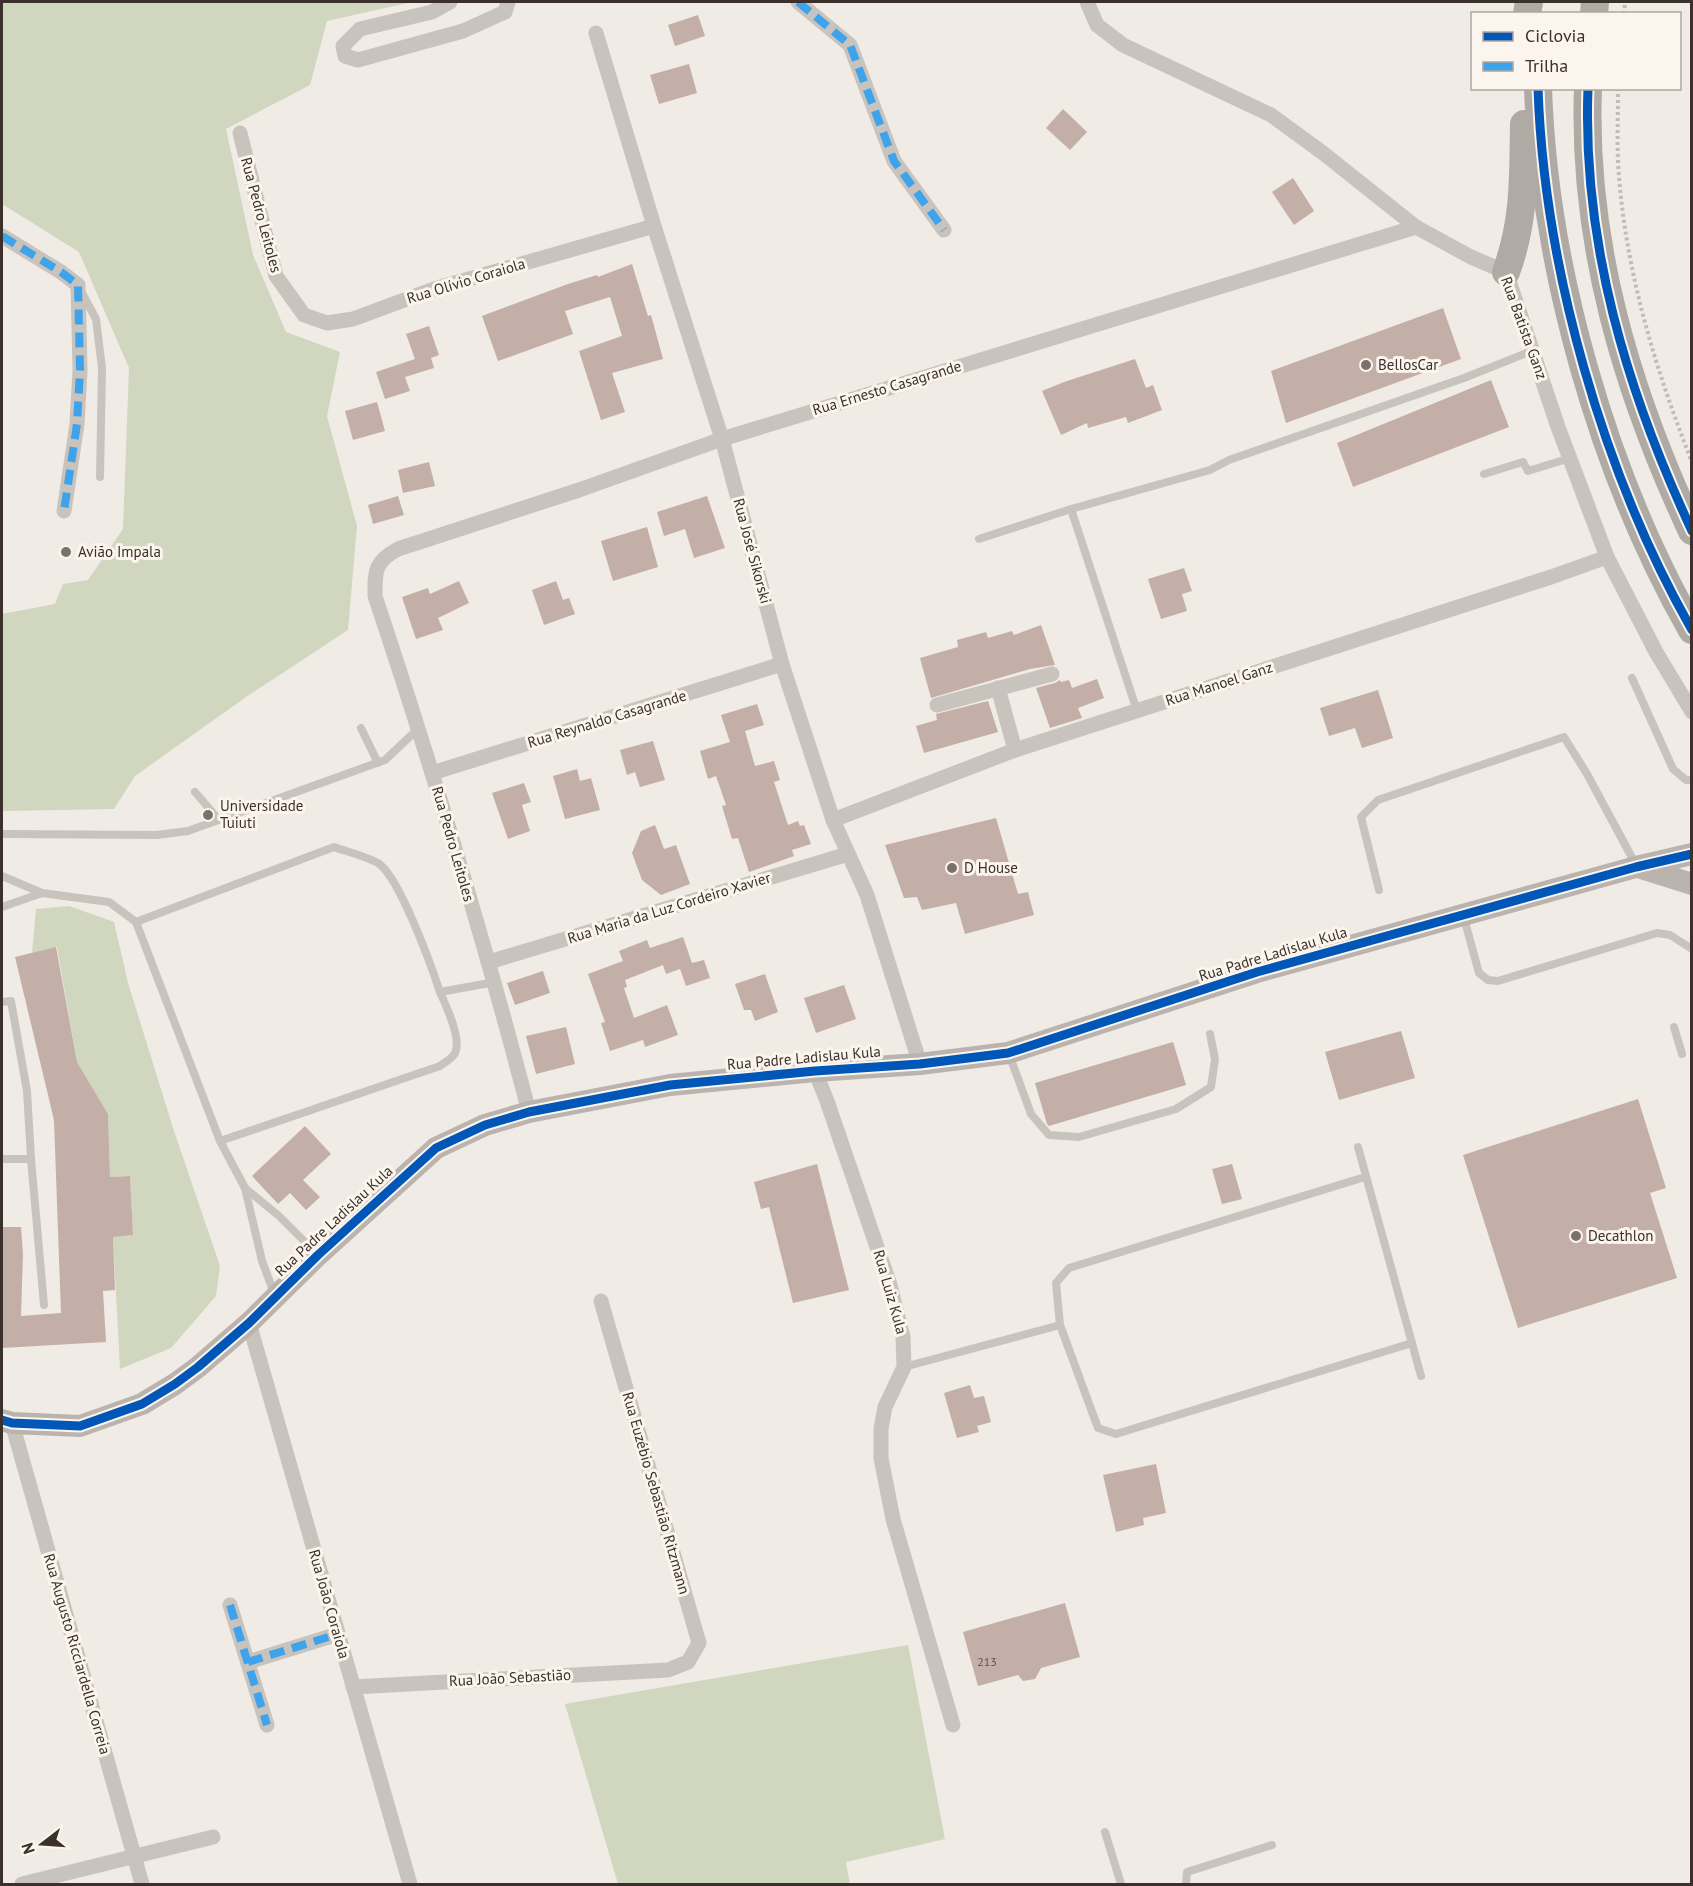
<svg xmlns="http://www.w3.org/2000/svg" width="1693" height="1886" font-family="'PT Sans',sans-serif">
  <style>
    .green { fill: #d1d6bf }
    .building { fill: #c3afa7 }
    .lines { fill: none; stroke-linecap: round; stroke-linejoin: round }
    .path { stroke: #c2bbb6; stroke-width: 4; stroke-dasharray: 3 3; stroke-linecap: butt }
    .lane { stroke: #c9c3be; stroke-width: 8 }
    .street { stroke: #c9c3be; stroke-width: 15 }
    .secondary { stroke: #bab3ae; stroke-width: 22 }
    .highway { stroke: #afaaa4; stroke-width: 28 }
    .quiet { stroke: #3fa3eb; stroke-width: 8; stroke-dasharray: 15 8; stroke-linecap: butt }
    .cycleway-casing { stroke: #fbf5ee; stroke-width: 13 }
    .cycleway { stroke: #0057b8; stroke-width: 9 }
    .poi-dot { fill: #7a716c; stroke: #fbf5ee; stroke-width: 2 }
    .labels { text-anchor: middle; stroke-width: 6; stroke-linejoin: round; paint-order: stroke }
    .number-label { font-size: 12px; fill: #5d504a }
    .street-label { font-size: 15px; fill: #3b302b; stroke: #fbf5ee }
    .poi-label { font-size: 15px; fill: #3b302b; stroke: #fbf5ee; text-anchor: start }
  </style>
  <rect width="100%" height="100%" fill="#f0ebe5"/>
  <g class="green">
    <path d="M 2,2 L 412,2 L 327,21 L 310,85 L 226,129 L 253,255 L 286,332 L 340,352 L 327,416 L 357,526 L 348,630 L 246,697 L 135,776 L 114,809 L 2,811 L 2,614 L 55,604 L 63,584 L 88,580 L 123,529 L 129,368 L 79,252 L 2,204 Z"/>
    <path d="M 69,906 L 114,922 L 128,983 L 174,1131 L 220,1266 L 216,1296 L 171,1348 L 120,1369 L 113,1237 L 133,1235 L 130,1176 L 110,1177 L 108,1114 L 77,1062 L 57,947 L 32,953 L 36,909 Z"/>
    <path d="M 908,1645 L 945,1839 L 846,1862 L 850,1884 L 618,1884 L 565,1704 Z"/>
  </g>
  <g class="building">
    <path d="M 698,15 L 705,36 L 675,46 L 668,25 Z"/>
    <path d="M 689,64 L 697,93 L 659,104 L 650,75 Z"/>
    <path d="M 1063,109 L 1087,132 L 1070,150 L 1046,128 Z"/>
    <path d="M 1293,178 L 1314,211 L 1294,225 L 1272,192 Z"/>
    <path d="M 632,264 L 648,316 L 651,315 L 663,359 L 612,373 L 625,412 L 601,420 L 579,351 L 622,336 L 610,297 L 565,311 L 573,334 L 498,361 L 482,316 L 568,284 L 597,275 L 598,277 Z"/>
    <path d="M 1443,308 L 1461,359 L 1286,423 L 1271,371 Z"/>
    <path d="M 429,326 L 439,355 L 431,358 L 434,368 L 405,377 L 410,391 L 385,399 L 376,372 L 415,359 L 406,334 Z"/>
    <path d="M 1135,359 L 1146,388 L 1153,385 L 1162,410 L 1128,423 L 1126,417 L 1088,428 L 1087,423 L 1061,435 L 1042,391 L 1064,382 Z"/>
    <path d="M 1491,380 L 1509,427 L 1353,487 L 1337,443 Z"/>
    <path d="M 377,402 L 385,431 L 353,440 L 345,411 Z"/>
    <path d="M 429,462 L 435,486 L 403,493 L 398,470 Z"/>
    <path d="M 398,496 L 404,515 L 373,524 L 368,505 Z"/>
    <path d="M 707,496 L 725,548 L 694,558 L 685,529 L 664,536 L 657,512 Z"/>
    <path d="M 647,527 L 658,567 L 613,581 L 601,541 Z"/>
    <path d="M 1184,568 L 1192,591 L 1182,594 L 1187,611 L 1161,619 L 1148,579 Z"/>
    <path d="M 459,581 L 469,603 L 438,618 L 443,630 L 416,639 L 402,597 L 428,588 L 430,594 Z"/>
    <path d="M 556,581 L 563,600 L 569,598 L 575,614 L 544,625 L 532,590 Z"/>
    <path d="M 1041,625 L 1055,665 L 1030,669 L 931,698 L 920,658 L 958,647 L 957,640 L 986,632 L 988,638 L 1012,631 L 1014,635 Z"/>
    <path d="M 1097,679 L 1104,698 L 1078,708 L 1082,718 L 1050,728 L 1036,688 L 1055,683 L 1060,680 L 1061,682 L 1069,680 L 1072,688 Z"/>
    <path d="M 1378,690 L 1393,738 L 1362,748 L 1355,728 L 1329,736 L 1320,708 Z"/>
    <path d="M 988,701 L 998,732 L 924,753 L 916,726 L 937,720 L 936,714 Z"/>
    <path d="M 757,704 L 764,725 L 745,731 L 755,766 L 774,761 L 780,780 L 774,782 L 788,825 L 798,821 L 800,826 L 804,825 L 811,844 L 792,850 L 794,856 L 749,872 L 738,838 L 732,839 L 722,806 L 726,805 L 716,776 L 708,779 L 700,751 L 730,742 L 721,715 Z"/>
    <path d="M 653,741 L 665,780 L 640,787 L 635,772 L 627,775 L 620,750 Z"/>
    <path d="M 577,769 L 580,781 L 591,778 L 600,810 L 565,819 L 553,776 Z"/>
    <path d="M 524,783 L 531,802 L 522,805 L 530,831 L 508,839 L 492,793 Z"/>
    <path d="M 996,818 L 1018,894 L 1028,892 L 1034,915 L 965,934 L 956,903 L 922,910 L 917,897 L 904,898 L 885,845 Z"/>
    <path d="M 655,825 L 664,849 L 676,845 L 690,884 L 661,895 L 642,880 L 632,853 L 641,831 Z"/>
    <path d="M 683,937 L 692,963 L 704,960 L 710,978 L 686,986 L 680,969 L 666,974 L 663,965 L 625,980 L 627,987 L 624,988 L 634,1018 L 667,1005 L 678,1035 L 645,1047 L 643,1040 L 610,1051 L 601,1023 L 605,1022 L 588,974 L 623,961 L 619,951 L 647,940 L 650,948 Z"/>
    <path d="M 56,947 L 77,1062 L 108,1114 L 110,1177 L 130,1176 L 133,1235 L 113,1237 L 115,1290 L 103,1291 L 106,1342 L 2,1348 L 2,1227 L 21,1227 L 23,1254 L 21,1316 L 61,1313 L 54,1120 L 15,957 Z"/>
    <path d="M 543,971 L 550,993 L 515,1005 L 507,983 Z"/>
    <path d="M 765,974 L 778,1012 L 755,1021 L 751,1010 L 744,1010 L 735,984 Z"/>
    <path d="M 844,985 L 856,1019 L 816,1033 L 804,998 Z"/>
    <path d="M 566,1027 L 575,1064 L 536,1074 L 526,1036 Z"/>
    <path d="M 1401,1031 L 1415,1078 L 1339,1100 L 1325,1052 Z"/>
    <path d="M 1173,1042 L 1186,1085 L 1049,1126 L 1047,1124 L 1035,1083 Z"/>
    <path d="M 1638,1099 L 1666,1188 L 1650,1193 L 1677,1278 L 1518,1328 L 1463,1155 Z"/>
    <path d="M 305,1126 L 331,1154 L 303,1180 L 320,1197 L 306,1210 L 290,1193 L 278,1204 L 252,1176 Z"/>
    <path d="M 817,1164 L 849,1290 L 793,1303 L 769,1207 L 761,1209 L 754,1182 Z"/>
    <path d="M 1232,1164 L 1242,1199 L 1222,1204 L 1212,1169 Z"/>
    <path d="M 970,1385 L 974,1398 L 984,1396 L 991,1422 L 977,1426 L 979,1432 L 957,1438 L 944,1393 Z"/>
    <path d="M 1156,1464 L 1166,1513 L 1143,1518 L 1144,1525 L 1116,1532 L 1103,1475 Z"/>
    <path d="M 1065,1603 L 1080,1657 L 1041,1668 L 1035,1679 L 1023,1681 L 1018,1675 L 978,1686 L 963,1632 Z"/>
  </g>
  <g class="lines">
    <g class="path">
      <path d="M 1624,14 L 1625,2"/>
      <path d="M 1618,88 C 1618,113 1617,137 1618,162 C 1624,266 1654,366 1692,462"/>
    </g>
    <g class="lane">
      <path d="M 82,293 L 96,319 L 102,368 L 100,477"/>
      <path d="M 1484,474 L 1523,462 L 1528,471 L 1570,458"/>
      <path d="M 979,539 L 1071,509"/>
      <path d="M 1632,678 L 1673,769 L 1686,780 L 1692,780"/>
      <path d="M 1137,711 L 1071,509 L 1210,470 L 1229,460 L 1464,378 L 1534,350"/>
      <path d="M 361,728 L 378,763"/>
      <path d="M 195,792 L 219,820"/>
      <path d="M 2,834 L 157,835 L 188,831 L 385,760 L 419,728"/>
      <path d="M 2,876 L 42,893"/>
      <path d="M 1379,890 L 1361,817 L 1378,800 L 1564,737 L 1587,774 L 1636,865"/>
      <path d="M 2,907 L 42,893 L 109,902 L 136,922 L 220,1141 L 245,1188 L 262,1261 L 274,1293"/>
      <path d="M 1464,918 L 1479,973 L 1488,980 L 1498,981 L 1657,933 L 1670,935 L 1692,949"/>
      <path d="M 136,922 L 334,847 C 348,852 365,856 378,863 C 399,876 431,965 440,992 L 495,982"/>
      <path d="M 2,1002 L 11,1001 L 27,1091 L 31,1159 L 2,1159"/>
      <path d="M 1674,1027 L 1682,1054"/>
      <path d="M 1009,1054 L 1031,1114 L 1049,1135 L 1079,1137 L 1176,1109 L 1211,1087 L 1215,1059 L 1210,1034"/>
      <path d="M 220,1141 L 440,1066 C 445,1062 452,1059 455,1053 C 462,1039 446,1006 440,992"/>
      <path d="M 1358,1147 L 1421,1376"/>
      <path d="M 31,1159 L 44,1305"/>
      <path d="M 245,1188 L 279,1216 L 317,1254"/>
      <path d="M 1060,1325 L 1098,1428 L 1116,1434 L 1412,1343"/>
      <path d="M 904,1367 L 1060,1325 L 1056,1283 L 1069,1268 L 1365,1177"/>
      <path d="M 1105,1832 L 1121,1884"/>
      <path d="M 1186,1884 L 1187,1872 L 1272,1845"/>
    </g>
    <g class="street">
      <path d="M 450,2 L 432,12 L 360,29 L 343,46 L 345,56 L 358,60 L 463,31 L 505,12 L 508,2"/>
      <path d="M 798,2 L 850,45 L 894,161 L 944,230"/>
      <path d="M 1087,2 L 1097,25 L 1123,45 L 1271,115 L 1323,153 L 1416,227 L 1471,257 L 1506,272 L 1558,427 L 1607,557 L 1656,652 L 1692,712"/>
      <path d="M 596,33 L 654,226 L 722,439 L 782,664 L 833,820 L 867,895 L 920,1064"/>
      <path d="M 240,133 L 276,276 L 304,315 L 327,323 L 353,319 L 434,289 L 654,226"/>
      <path d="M 2,236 L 61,272 L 78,285 L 80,370 L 77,424 L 64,511"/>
      <path d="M 998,688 L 1015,750"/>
      <path d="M 937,705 L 1052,674"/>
      <path d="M 432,773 L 782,664"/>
      <path d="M 833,820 L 1015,750 L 1551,577 L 1607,557"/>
      <path d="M 489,962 L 848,854"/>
      <path d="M 815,1071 L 827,1101 L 890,1285 L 903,1337 L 904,1367 L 885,1407 L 881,1429 L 881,1458 L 893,1519 L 953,1725"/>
      <path d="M 529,1112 C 484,939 432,767 375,596 C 375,571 374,562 398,549 L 579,490 L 722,439 L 1416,227"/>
      <path d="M 249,1323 L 410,1884"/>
      <path d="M 12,1423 L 142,1884"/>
      <path d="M 230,1605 L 267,1725"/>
      <path d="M 248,1662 L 338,1634"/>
      <path d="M 353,1687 L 668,1670 L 688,1662 L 699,1643 L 601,1301"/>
      <path d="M 22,1884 L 213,1837"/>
    </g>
    <g class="secondary">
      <path d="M 1638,867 L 1692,884"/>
      <path d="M 2,1420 L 12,1423 L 80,1426 L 142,1404 L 175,1384 L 198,1367 L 249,1323 L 318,1255 L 436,1148 L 485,1125 L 529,1112 L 670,1085 L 815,1071 L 920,1064 L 1008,1053 L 1257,972 L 1636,867 L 1692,854"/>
    </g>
    <g class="highway">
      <path d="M 1527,14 L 1529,2"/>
      <path d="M 1594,14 L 1595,2"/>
      <path d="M 1538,88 C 1544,267 1603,474 1692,630"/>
      <path d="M 1588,88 C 1582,243 1627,392 1692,531"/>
      <path d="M 1506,272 C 1525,220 1523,178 1524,124"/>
    </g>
    <g class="quiet">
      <path d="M 798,2 L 850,45 L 894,161 L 944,230"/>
      <path d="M 2,236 L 61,272 L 78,285 L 80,370 L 77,424 L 64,511"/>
      <path d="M 230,1605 L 267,1725"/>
      <path d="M 248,1662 L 338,1634"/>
    </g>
    <g class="cycleway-casing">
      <g id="cycleway">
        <path d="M 1538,88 C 1544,267 1603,474 1692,630"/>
        <path d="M 1588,88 C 1582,243 1627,392 1692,531"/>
        <path d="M 2,1420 L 12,1423 L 80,1426 L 142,1404 L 175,1384 L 198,1367 L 249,1323 L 318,1255 L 436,1148 L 485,1125 L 529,1112 L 670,1085 L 815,1071 L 920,1064 L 1008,1053 L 1257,972 L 1636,867 L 1692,854"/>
      </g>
    </g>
    <use href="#cycleway" class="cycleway"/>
  </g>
  <g class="poi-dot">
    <circle cx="1366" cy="365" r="6"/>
    <circle cx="66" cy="552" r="6"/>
    <circle cx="208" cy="815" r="6"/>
    <circle cx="952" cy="868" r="6"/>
    <circle cx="1576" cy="1236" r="6"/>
  </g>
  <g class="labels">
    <g class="number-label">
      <text x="987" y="1666">213</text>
    </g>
    <g class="street-label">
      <text transform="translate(261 215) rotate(75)" y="5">Rua Pedro Leitoles</text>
      <text transform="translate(466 281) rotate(-17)" y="5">Rua Olívio Coraiola</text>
      <text transform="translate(1524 328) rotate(70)" y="5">Rua Batista Ganz</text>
      <text transform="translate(887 388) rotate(-17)" y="5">Rua Ernesto Casagrande</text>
      <text transform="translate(752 551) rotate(75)" y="5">Rua José Sikorski</text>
      <text transform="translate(1219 684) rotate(-18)" y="5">Rua Manoel Ganz</text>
      <text transform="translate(607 719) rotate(-17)" y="5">Rua Reynaldo Casagrande</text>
      <text transform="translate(453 844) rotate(74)" y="5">Rua Pedro Leitoles</text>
      <text transform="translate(669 908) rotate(-17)" y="5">Rua Maria da Luz Cordeiro Xavier</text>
      <text transform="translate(1273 954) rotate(-17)" y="5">Rua Padre Ladislau Kula</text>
      <text transform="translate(804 1058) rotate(-5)" y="5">Rua Padre Ladislau Kula</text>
      <text transform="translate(334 1221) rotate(-43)" y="5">Rua Padre Ladislau Kula</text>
      <text transform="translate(890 1292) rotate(74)" y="5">Rua Luiz Kula</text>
      <text transform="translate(656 1493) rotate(74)" y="5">Rua Euzébio Sebastião Ritzmann</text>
      <text transform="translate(329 1604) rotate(74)" y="5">Rua João Coraiola</text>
      <text transform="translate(77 1654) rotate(74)" y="5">Rua Augusto Ricciardella Correia</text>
      <text transform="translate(510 1678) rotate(-3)" y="5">Rua João Sebastião</text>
    </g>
    <g class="poi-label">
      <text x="1378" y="370">BellosCar</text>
      <text x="78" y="557">Avião Impala</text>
      <text x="220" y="811">Universidade<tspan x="220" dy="17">Tuiuti</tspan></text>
      <text x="964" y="873">D House</text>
      <text x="1588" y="1241">Decathlon</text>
    </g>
  </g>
  <rect width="1693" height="1886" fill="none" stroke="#3b302b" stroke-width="6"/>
  <rect x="1471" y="12" width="210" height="78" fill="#fbf5ee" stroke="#aea6a0" stroke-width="1.5"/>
  <rect x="1483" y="32" width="30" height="9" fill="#0057b8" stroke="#aea6a0" stroke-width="1.5"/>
  <text x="1525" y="42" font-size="18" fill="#3b302b">Ciclovia</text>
  <rect x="1483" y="62" width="30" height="9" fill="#3fa3eb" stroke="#aea6a0" stroke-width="1.5"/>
  <text x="1525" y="72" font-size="18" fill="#3b302b">Trilha</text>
  <g transform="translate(42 1844) rotate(253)" stroke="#fbf5ee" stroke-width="4.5" paint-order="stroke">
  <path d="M0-4.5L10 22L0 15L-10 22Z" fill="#3b302b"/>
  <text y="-9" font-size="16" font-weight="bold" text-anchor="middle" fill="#3b302b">N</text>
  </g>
</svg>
